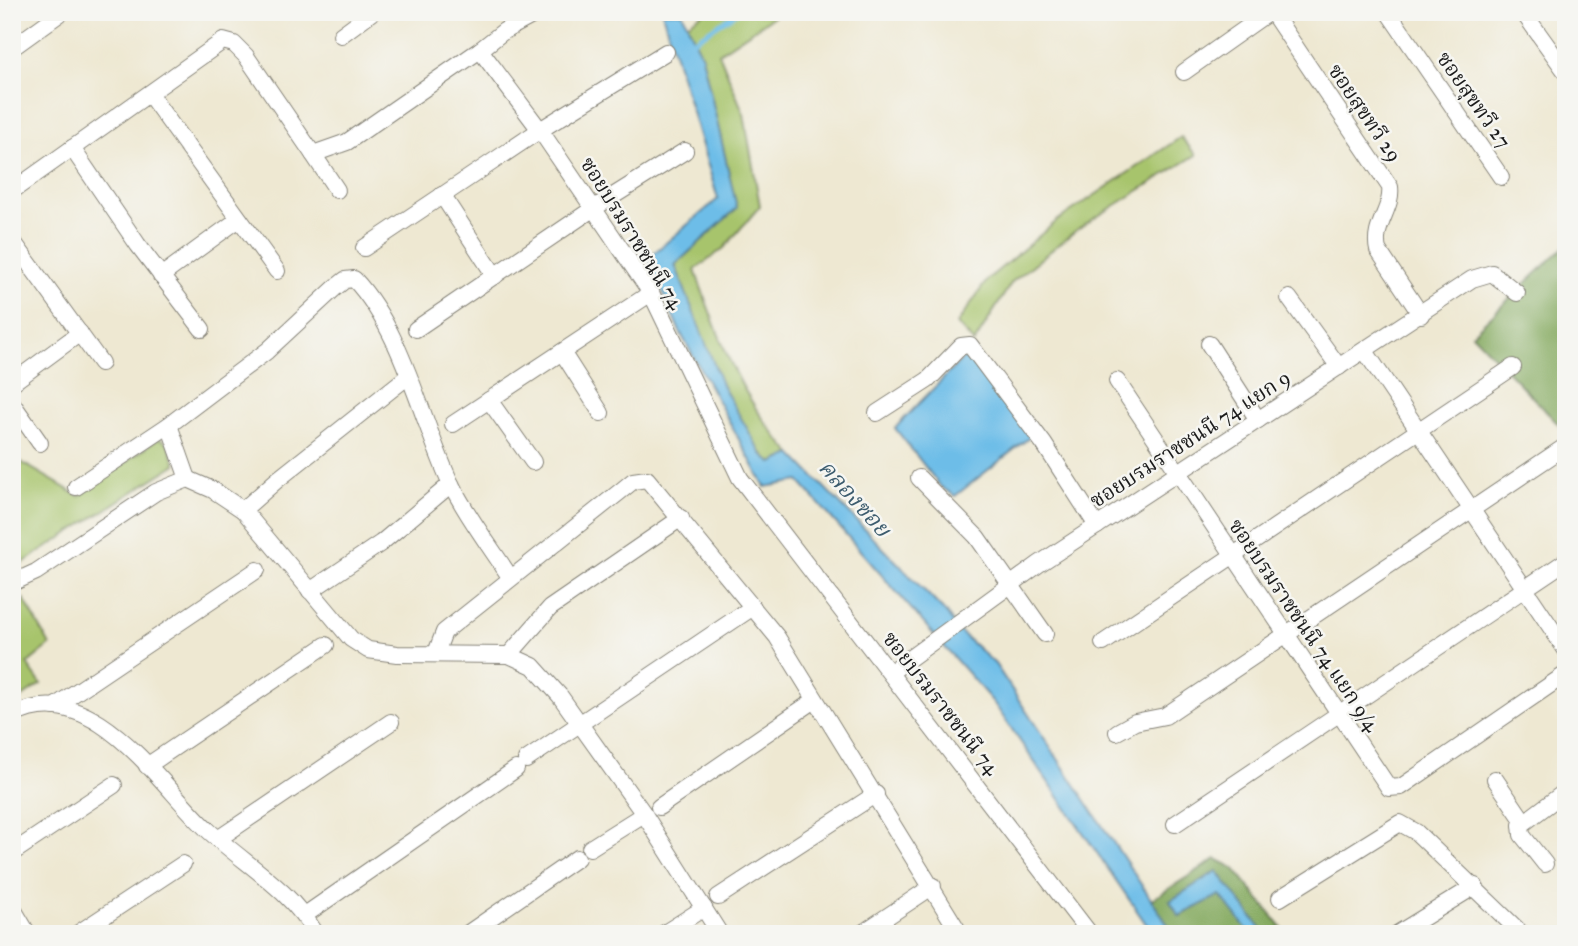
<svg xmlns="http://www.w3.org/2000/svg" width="1578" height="946" font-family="'IM FELL Great Primer','Noto Serif Thai',serif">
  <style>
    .green { fill: #a7c46c; stroke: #627044; stroke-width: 2 }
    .forest { fill: #85aa60; stroke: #50633e; stroke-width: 2 }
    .water { fill: #6dbde8; stroke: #446c82; stroke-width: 2 }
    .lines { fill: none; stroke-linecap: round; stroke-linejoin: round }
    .stream { stroke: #6dbde8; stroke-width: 4.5 }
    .minor-casing { stroke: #858277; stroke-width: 18 }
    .minor { stroke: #fff; stroke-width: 16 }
    .labels { text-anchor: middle; stroke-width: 5; stroke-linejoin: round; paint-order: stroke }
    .street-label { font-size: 21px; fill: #1c1c1c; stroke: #f6f6f2 }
    .water-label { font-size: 23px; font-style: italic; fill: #3c5c6e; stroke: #f6f6f2 }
  </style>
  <rect width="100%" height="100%" fill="#f6f6f2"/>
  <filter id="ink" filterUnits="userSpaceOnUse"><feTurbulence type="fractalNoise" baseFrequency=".0143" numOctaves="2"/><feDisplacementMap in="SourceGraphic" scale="14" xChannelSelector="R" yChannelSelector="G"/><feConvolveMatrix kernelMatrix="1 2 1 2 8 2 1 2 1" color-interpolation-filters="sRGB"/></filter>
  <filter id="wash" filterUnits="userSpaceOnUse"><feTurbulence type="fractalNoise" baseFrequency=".00686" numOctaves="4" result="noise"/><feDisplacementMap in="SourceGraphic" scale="28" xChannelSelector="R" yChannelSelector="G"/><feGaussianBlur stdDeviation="1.57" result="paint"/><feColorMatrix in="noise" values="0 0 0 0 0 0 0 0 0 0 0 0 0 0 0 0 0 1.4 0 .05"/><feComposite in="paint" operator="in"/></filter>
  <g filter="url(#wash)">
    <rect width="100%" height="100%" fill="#eee8d2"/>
    <g class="green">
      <path d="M 705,12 L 780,12 L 719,53 L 744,114 L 760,206 L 724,248 L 695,270 C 719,339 740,400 792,454 L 772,463 C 729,424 697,320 675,265 L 737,208 L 702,56 L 687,24 Z"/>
      <path d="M 1181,137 L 1196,155 L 1079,228 L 1012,282 L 974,343 L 957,324 L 988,279 L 1058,220 Z"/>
      <path d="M 159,438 L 168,443 L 176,464 L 12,570 L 12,467 L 21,462 L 79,496 Z"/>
      <path d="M 24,599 L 50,645 L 27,664 L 41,684 L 12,704 L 12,605 Z"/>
    </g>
    <g class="forest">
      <path d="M 1566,245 L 1566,426 L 1562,428 L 1472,334 Z"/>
      <path d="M 1216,859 L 1234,868 L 1287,934 L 1265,934 L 1217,871 L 1170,901 L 1180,916 L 1220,894 L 1251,934 L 1174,934 L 1151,900 Z"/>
    </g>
    <g class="water">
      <path d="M 662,12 L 682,12 L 702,56 L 737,208 L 675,265 L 723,387 L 762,454 L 772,463 L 792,454 L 947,614 L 958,630 L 995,664 L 1174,934 L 1153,934 L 993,702 L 799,481 L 765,487 L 680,332 L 648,258 L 718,199 Z"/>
      <path d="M 963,358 L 974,361 L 1030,437 L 955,496 L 941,487 L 895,428 Z"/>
      <path d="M 1217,871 L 1265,934 L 1251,934 L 1220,895 L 1179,916 L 1170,901 Z"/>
    </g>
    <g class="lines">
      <path class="stream" d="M 691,42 L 738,12"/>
    </g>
  </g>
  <g filter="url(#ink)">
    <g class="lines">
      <g class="minor-casing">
        <g id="minor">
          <path d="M 1272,12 L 1390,187 C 1393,209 1372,226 1378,250 L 1421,315"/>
          <path d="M 1388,12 L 1501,177"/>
          <path d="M 1523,12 L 1566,72"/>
          <path d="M 341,35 L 372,12"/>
          <path d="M 12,48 L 62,12"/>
          <path d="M 480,50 L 504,31 L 539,12"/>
          <path d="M 1184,72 L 1269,12"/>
          <path d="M 150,95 L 277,271"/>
          <path d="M 72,148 L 138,245 L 202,329"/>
          <path d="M 313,154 L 337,190"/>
          <path d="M 12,191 L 223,41 L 234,44 L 246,56 L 313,154 L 347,142 L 480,50 L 540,130 L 651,293 L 740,478 L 1090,934"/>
          <path d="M 442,195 L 495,276"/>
          <path d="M 12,240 L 101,363"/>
          <path d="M 364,248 L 540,130 L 666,52"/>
          <path d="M 161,276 L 239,219"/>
          <path d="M 1289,298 L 1339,367"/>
          <path d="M 416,329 L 594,208 L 685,151"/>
          <path d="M 1209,344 L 1258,420"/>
          <path d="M 1365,351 L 1566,650"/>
          <path d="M 562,352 L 601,413"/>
          <path d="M 1117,381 L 1389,788 L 1401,787 L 1566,674"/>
          <path d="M 12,383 L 80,333"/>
          <path d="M 489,400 L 533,462"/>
          <path d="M 12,403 L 40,443"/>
          <path d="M 877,413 L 928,380 L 961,346 L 970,345 L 1044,444 L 1097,526"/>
          <path d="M 453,424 L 651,293"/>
          <path d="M 169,425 L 188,479"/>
          <path d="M 919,478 L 977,537 L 1045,634"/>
          <path d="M 76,487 L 169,425 L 267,351 L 335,288 L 345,280 L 354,279 C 402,330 421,419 450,482 C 466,515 490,546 510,577"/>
          <path d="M 243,510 L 277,480 L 407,377"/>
          <path d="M 12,583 L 36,572 L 156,492 L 188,479 L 213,490 L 243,510 L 351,639 L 368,650 L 397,654 L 509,655 L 533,666 L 560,696 L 644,814 L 720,934"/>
          <path d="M 310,591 L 381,543 L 451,484"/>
          <path d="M 1103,643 L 1513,367"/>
          <path d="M 436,653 L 444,632 L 454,624 L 622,490 L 633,481 L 647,479 L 777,637 L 960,934"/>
          <path d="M 509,655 L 550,608 L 681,518"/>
          <path d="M 891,672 L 1039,564 L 1472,279 L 1492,273 L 1517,293"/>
          <path d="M 54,707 L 257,570"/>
          <path d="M 12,716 C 92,673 159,785 209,831 C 248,867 287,886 316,934"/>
          <path d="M 1117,732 L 1135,722 L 1165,716 L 1566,446"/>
          <path d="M 526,760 L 753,607"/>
          <path d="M 147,766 L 326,645"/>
          <path d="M 1495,779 L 1523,820"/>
          <path d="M 659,807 L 815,700"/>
          <path d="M 1175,824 L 1566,561"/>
          <path d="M 218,839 L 391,722"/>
          <path d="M 590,848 L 644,814"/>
          <path d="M 12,853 L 114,785"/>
          <path d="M 1545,864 L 1522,835 L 1521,825 L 1566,791"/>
          <path d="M 718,897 L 876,794"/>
          <path d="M 1280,898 L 1400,823 L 1416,832 L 1522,934"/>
          <path d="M 12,907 L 28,934"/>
          <path d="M 305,915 L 516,769"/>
          <path d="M 77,934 L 183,864"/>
          <path d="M 467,934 L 577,858"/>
          <path d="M 663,934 L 704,908"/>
          <path d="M 861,934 L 933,886"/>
          <path d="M 1397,934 L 1475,886"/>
        </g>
      </g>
      <use href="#minor" class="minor"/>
    </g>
  </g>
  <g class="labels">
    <g class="street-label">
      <text transform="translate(1474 100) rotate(55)" y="7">ซอยสุขทวี 27</text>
      <text transform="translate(1365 113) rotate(56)" y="7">ซอยสุขทวี 29</text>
      <text transform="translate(632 233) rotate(58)" y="7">ซอยบรมราชชนนี 74</text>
      <text transform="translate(1190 439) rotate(-33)" y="7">ซอยบรมราชชนนี 74 แยก 9</text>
      <text transform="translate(1304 625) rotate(56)" y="7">ซอยบรมราชชนนี 74 แยก 9/4</text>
      <text transform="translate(941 703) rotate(52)" y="7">ซอยบรมราชชนนี 74</text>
    </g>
    <g class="water-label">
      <text transform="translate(855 498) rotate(48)" y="8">คลองซอย</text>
    </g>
  </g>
  <rect width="1578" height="946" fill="none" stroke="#f6f6f2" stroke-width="42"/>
</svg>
